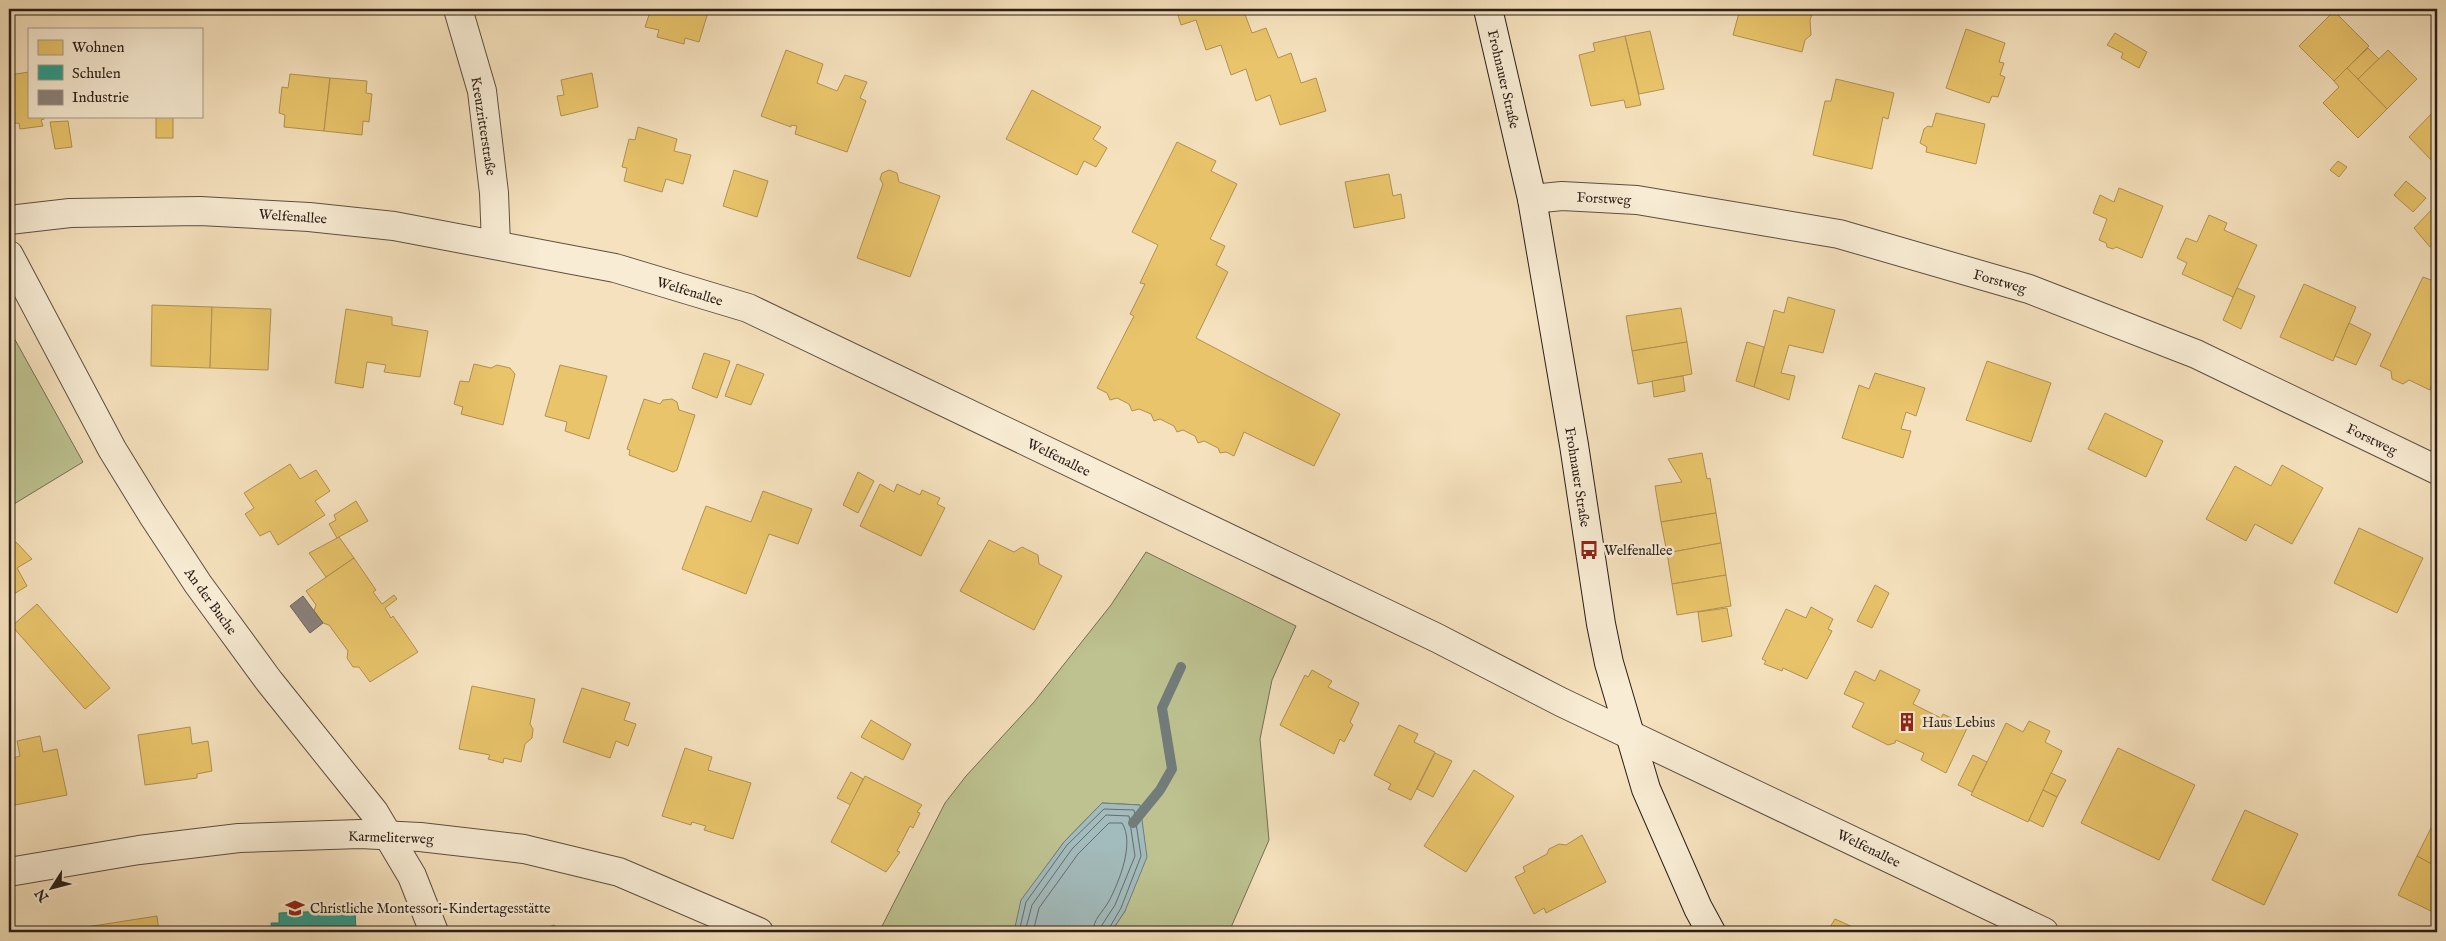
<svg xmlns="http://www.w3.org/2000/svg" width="2446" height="941" font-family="'IM FELL English',serif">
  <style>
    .green { fill: #bdc290; stroke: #747054 }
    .water { fill: #a2bbbc; stroke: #727c7a }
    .homes { fill: #e9c46a; stroke: #b09251 }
    .schools { fill: #2a9d8f; stroke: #2a776b }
    .industry { fill: #8a817c; stroke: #6d635e }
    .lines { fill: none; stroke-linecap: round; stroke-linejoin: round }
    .shore { stroke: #666c6a; stroke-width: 1 }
    .stream { stroke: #727c7a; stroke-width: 10 }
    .street-casing { stroke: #5d4f40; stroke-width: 30 }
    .secondary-casing { stroke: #2a1e17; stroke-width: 30 }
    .street { stroke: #f8ecd4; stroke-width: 28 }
    .secondary { stroke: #f8ecd4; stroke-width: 28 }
    .labels { text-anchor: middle; stroke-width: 5; stroke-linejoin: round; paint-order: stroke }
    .street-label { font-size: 14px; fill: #2a1e17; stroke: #f8ecd4 }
    .poi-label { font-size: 14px; fill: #2a1e17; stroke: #f8ecd4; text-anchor: start }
  </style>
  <rect width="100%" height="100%" fill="#f5e1bd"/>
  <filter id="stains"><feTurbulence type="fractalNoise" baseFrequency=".004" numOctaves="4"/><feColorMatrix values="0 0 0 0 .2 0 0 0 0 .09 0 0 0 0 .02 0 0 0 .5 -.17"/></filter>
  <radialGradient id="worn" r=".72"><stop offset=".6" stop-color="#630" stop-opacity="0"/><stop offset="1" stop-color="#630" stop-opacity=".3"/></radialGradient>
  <g class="green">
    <path d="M 9,329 L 83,462 L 9,507 Z"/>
    <path d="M 1146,552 L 1296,626 L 1272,680 L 1260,739 L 1269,840 L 1229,932 L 1111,932 L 1125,911 L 1140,805 L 1102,803 L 1064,842 L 1022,900 L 1014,932 L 879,932 L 945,803 L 966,776 L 1034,702 L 1111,605 Z"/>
  </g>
  <path class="water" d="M 1102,803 L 1140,805 L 1147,857 L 1125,911 L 1111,932 L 1014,932 L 1021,900 L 1064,842 Z"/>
  <g class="homes">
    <path d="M 651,9 L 709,9 L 699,42 L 685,38 L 684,44 L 657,37 L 659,30 L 645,27 Z"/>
    <path d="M 1176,9 L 1243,9 L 1252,33 L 1266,28 L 1278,58 L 1291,53 L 1301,83 L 1316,78 L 1326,111 L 1280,125 L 1270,95 L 1256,101 L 1246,69 L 1231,75 L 1221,45 L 1206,50 L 1196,20 L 1181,25 Z"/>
    <path d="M 1740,9 L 1814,9 L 1810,20 L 1811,35 L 1805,40 L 1802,52 L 1733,35 Z"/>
    <path d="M 2334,11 L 2369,46 L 2334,81 L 2299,46 Z"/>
    <path d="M 1966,29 L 2005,43 L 1999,62 L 2004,63 L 2000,75 L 2005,77 L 1998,97 L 1992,96 L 1989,103 L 1946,88 Z"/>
    <path d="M 1650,31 L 1664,89 L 1639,94 L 1625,36 Z"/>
    <path d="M 2115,33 L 2147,52 L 2139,68 L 2121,58 L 2123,53 L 2107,45 Z"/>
    <path d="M 1625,36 L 1641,105 L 1626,108 L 1624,100 L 1591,106 L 1579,55 L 1595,51 L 1593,43 Z"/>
    <path d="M 2368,48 L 2379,59 L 2358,79 L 2347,68 Z"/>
    <path d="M 786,50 L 823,64 L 817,83 L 837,91 L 845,75 L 867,82 L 860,98 L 866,101 L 847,152 L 795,134 L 797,126 L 791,125 L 791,127 L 761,116 Z"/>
    <path d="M 2388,50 L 2417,79 L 2387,109 L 2358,79 Z"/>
    <path d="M 2347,68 L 2387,109 L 2358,138 L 2323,103 L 2339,87 L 2334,81 Z"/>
    <path d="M 29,72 L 29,116 L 44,116 L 44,119 L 41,120 L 43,126 L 20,129 L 19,123 L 9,124 L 9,75 Z"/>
    <path d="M 592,73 L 598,107 L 561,116 L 557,96 L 564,95 L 561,80 Z"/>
    <path d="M 290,74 L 330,78 L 324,131 L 284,127 L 285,115 L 279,113 L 282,87 L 288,88 Z"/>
    <path d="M 330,78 L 367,81 L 366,93 L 372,94 L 369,122 L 363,121 L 362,135 L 324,131 Z"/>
    <path d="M 1836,79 L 1894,93 L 1888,119 L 1883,117 L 1872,169 L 1813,155 L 1825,101 L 1831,101 Z"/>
    <path d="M 1032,90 L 1101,127 L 1093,139 L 1107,148 L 1096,167 L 1084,161 L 1077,175 L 1006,139 Z"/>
    <path d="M 2437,108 L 2437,166 L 2409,137 Z"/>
    <path d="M 1936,113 L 1985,124 L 1976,164 L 1926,152 L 1927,147 L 1920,143 L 1924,129 L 1928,126 L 1932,127 Z"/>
    <rect x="156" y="116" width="17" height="22"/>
    <path d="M 68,121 L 72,147 L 55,149 L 50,122 Z"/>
    <path d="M 638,127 L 677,139 L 674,151 L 691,155 L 683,184 L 666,179 L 662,192 L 624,181 L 627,168 L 622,167 L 629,139 L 635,140 Z"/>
    <path d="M 1177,142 L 1216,161 L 1211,171 L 1237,184 L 1210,239 L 1225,246 L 1216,265 L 1228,272 L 1196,338 L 1340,414 L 1314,466 L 1244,432 L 1234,456 L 1226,452 L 1220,453 L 1218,448 L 1204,441 L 1198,443 L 1195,436 L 1183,430 L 1177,432 L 1174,426 L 1160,419 L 1154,421 L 1151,414 L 1139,409 L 1132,411 L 1129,404 L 1117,398 L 1110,400 L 1107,393 L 1097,388 L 1134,316 L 1130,314 L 1145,284 L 1140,283 L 1158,245 L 1132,232 Z"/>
    <path d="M 2338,161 L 2347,167 L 2339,177 L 2330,170 Z"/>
    <path d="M 734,170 L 768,181 L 757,217 L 723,206 Z"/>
    <path d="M 889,170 L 897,173 L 899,182 L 940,196 L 910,277 L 857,258 L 883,184 L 880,179 L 882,173 Z"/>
    <path d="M 1389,174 L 1393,196 L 1401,194 L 1405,218 L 1354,228 L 1345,182 Z"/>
    <path d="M 2406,181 L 2426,198 L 2413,212 L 2394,195 Z"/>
    <path d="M 2119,188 L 2163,206 L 2142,258 L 2116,247 L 2113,249 L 2107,247 L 2106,243 L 2099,240 L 2107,219 L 2093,213 L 2100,195 L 2114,202 Z"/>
    <path d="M 2437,204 L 2437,241 L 2430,247 L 2414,228 Z"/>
    <path d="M 2209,215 L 2227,223 L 2224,230 L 2257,245 L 2233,297 L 2182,274 L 2187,263 L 2177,258 L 2186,238 L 2197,242 Z"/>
    <path d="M 2434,275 L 2437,277 L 2437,383 L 2436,386 L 2432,384 L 2430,390 L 2409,380 L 2403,384 L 2392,379 L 2391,371 L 2380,366 L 2423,277 L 2431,280 Z"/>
    <path d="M 2304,284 L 2356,307 L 2333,361 L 2280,337 Z"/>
    <path d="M 2237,288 L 2255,296 L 2241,329 L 2223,320 Z"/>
    <path d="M 1788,297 L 1835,310 L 1823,353 L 1789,345 L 1781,373 L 1795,376 L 1789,400 L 1754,387 L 1774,310 L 1784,313 Z"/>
    <path d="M 152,305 L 212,307 L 210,368 L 151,366 Z"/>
    <path d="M 212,307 L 271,309 L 268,370 L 210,368 Z"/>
    <path d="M 1681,308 L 1687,342 L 1632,351 L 1626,316 Z"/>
    <path d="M 346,309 L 392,317 L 392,325 L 428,331 L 420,377 L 384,372 L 386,365 L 367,362 L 363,388 L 335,383 Z"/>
    <path d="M 2349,323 L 2371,334 L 2356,365 L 2335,356 Z"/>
    <path d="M 1687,342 L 1692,374 L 1638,384 L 1632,351 Z"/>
    <path d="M 1747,342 L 1764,347 L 1754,387 L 1736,381 Z"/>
    <path d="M 704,353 L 730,361 L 717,398 L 692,388 Z"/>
    <path d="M 1987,361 L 2051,383 L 2031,442 L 1966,420 Z"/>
    <path d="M 474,364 L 491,368 L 497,365 L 510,368 L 515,374 L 503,425 L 461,414 L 463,407 L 454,404 L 460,381 L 469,382 Z"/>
    <path d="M 737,364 L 764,374 L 751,405 L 725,396 Z"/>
    <path d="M 560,365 L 607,376 L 589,439 L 565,431 L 567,422 L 545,416 Z"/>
    <path d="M 1875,373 L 1925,388 L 1916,416 L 1906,412 L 1901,429 L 1911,431 L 1903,458 L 1842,438 L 1859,385 L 1869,389 Z"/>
    <path d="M 1683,376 L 1685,391 L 1654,397 L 1652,381 Z"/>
    <path d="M 644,399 L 660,404 L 663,400 L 672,399 L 677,402 L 679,410 L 695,415 L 677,470 L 673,472 L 629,455 L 630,450 L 627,449 Z"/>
    <path d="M 2105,413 L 2163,441 L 2146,477 L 2088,449 Z"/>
    <path d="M 1702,453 L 1707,479 L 1710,478 L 1716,513 L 1661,522 L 1655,486 L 1682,482 L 1668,459 Z"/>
    <path d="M 290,464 L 300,479 L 316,470 L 330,491 L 315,501 L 325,515 L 278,545 L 270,531 L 260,536 L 245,514 L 254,508 L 244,493 Z"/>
    <path d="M 2282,465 L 2323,488 L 2292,544 L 2255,524 L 2246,541 L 2206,519 L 2235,466 L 2271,486 Z"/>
    <path d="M 858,472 L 874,481 L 858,513 L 843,505 Z"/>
    <path d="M 880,484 L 894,492 L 897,484 L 920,495 L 922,490 L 940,498 L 937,504 L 945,508 L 921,556 L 860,526 Z"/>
    <path d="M 763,491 L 812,509 L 798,544 L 769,534 L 746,594 L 682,569 L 706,506 L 751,522 Z"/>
    <path d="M 356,501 L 368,521 L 337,538 L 329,524 L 336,520 L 334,515 Z"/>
    <path d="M 1716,513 L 1721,543 L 1667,553 L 1661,522 Z"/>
    <path d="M 2359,528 L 2423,558 L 2397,613 L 2334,583 Z"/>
    <path d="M 339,537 L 354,558 L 326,577 L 309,553 Z"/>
    <path d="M 989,540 L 1014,552 L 1022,547 L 1038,555 L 1039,564 L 1062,576 L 1034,630 L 960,591 Z"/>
    <path d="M 16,542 L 32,559 L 17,568 L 27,586 L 9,597 L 9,544 Z"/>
    <path d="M 1721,543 L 1726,575 L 1672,584 L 1667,553 Z"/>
    <path d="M 354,558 L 376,590 L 373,592 L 382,604 L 394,595 L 397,599 L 385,608 L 391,618 L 393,616 L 418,652 L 370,682 L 359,667 L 353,667 L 347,658 L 348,651 L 329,625 L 323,623 L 314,611 L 316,605 L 306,591 Z"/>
    <path d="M 1726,575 L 1731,606 L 1677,615 L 1672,584 Z"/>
    <path d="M 1875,585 L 1889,593 L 1872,628 L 1857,621 Z"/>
    <path d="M 37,604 L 110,688 L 85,709 L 12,626 Z"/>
    <path d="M 1811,607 L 1833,619 L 1828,629 L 1832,631 L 1807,679 L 1783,668 L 1782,671 L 1764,664 L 1766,661 L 1762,659 L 1786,609 L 1806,618 Z"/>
    <path d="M 1727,608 L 1732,636 L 1702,642 L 1698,612 Z"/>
    <path d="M 1312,670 L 1332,681 L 1328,687 L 1359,703 L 1350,722 L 1353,725 L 1344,742 L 1340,739 L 1334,754 L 1280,725 L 1305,675 L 1308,677 Z"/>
    <path d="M 1880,670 L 1920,690 L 1913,704 L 1941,718 L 1943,714 L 1968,726 L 1946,773 L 1921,760 L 1924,753 L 1896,740 L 1895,743 L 1888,745 L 1852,727 L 1864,703 L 1844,694 L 1855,671 L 1875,681 Z"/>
    <path d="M 472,686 L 535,699 L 530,724 L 533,729 L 532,738 L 525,744 L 521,762 L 504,758 L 503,763 L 488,759 L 490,755 L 459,749 Z"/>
    <path d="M 582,688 L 630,703 L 624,720 L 636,724 L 628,746 L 616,741 L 610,758 L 563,742 Z"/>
    <path d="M 871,720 L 911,744 L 903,760 L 861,737 Z"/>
    <path d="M 2029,721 L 2050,731 L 2045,742 L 2062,751 L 2028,822 L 1971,795 L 2006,723 L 2023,732 Z"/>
    <path d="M 1399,725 L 1418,734 L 1414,742 L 1435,752 L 1411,800 L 1388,789 L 1391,784 L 1374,775 Z"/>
    <path d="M 190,727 L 192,744 L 208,741 L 212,771 L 197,774 L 197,778 L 145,785 L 138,735 Z"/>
    <path d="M 40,736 L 43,752 L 57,749 L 67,795 L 15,805 L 9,774 L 9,759 L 20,756 L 17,741 Z"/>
    <path d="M 685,748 L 712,757 L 708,770 L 751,783 L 733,839 L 704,830 L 706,826 L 692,822 L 691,825 L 662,816 Z"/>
    <path d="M 2118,748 L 2195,785 L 2159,860 L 2081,823 Z"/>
    <path d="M 1435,753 L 1452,761 L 1433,797 L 1417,789 Z"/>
    <path d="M 1973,755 L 1987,762 L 1972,792 L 1958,785 Z"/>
    <path d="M 1474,770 L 1514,796 L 1466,872 L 1424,846 Z"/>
    <path d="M 851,772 L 863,779 L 851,805 L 837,798 Z"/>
    <path d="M 2051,773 L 2066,780 L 2057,797 L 2043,790 Z"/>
    <path d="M 865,776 L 922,805 L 917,812 L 920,813 L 913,828 L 910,826 L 897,851 L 900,852 L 886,872 L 831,842 Z"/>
    <path d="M 2043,790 L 2057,797 L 2043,827 L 2029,820 Z"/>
    <path d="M 2245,810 L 2298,834 L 2264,905 L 2212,880 Z"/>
    <path d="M 2432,826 L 2437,829 L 2437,867 L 2417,856 Z"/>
    <path d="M 1582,835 L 1606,882 L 1546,913 L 1544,908 L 1534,914 L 1515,877 L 1525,872 L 1523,867 L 1547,854 L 1549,849 L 1559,844 L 1566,845 Z"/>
    <path d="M 2417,856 L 2437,867 L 2437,914 L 2398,895 Z"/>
    <path d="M 157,916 L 159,932 L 54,932 Z"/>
    <path d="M 1835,919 L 1864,932 L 1817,932 L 1818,929 L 1827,932 Z"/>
    <path d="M 554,925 L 563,932 L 535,932 Z"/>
  </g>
  <path class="schools" d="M 355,910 L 356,932 L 272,932 L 271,923 L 279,923 L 279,913 Z"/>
  <path class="industry" d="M 303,596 L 323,623 L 310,633 L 290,606 Z"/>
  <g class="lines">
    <g class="shore">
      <path d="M 1019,932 L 1026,902 L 1067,845 L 1104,809 L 1134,810 L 1141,856 L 1121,908 L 1107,932"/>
      <path d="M 1025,932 L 1032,905 L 1072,849 L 1106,815 L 1129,816 L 1135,856 L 1115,905 L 1102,925 L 1100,932"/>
      <path d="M 1033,932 L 1039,908 L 1078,854 L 1109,823 L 1122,823 C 1135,843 1119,882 1109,901 C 1103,912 1093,919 1093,932"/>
    </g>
    <path class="stream" d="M 1133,823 L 1160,790 L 1172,769 L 1162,708 L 1181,667"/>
    <g class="street-casing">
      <g id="street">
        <path d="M 458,9 L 482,91 L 494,193 L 496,245"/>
        <path d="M 1532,199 L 1562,196 L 1637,200 L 1839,234 L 2029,289 L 2196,354 L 2437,470"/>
        <path d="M 9,220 L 70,213 L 200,211 L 309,217 L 394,226 L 615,268 L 748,308 L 1437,638 L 1561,702 L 2044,932"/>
        <path d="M 9,255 L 112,449 L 152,514 L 198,584 L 269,681 L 374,812 L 412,876 L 434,932"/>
        <path d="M 9,872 L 139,850 L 239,838 L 360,834 L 420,837 L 524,849 L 619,872 L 759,932"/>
      </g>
    </g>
    <g class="secondary-casing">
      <path id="secondary" d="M 1488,9 L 1532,199 L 1574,445 L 1601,624 L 1609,663 L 1646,789 L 1698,908 L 1711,932"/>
    </g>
    <use href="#street" class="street"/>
    <use href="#secondary" class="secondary"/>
  </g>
  <defs>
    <g id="bus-bare" transform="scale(1.5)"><path d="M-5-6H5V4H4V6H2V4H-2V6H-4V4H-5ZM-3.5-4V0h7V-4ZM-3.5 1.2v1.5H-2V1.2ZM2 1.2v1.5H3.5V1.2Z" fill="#8f2418" stroke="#f8ecd4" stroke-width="2.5" paint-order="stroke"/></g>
    <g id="building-bare" transform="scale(1.5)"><path d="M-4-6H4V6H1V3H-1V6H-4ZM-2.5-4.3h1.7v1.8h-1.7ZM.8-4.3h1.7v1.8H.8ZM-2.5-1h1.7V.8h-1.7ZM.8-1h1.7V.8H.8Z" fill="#8f2418" stroke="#f8ecd4" stroke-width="2.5" paint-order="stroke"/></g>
    <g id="school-bare" transform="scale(1.5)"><path d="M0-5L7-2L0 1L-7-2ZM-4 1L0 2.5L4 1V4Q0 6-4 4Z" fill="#8f2418" stroke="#f8ecd4" stroke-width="2.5" paint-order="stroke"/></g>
  </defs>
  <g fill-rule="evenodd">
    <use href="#bus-bare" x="1589" y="550"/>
    <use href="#building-bare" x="1907" y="722"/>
    <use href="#school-bare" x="295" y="908"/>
  </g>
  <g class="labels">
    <g class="street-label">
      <text transform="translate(1504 79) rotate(77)" y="5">Frohnauer Straße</text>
      <text transform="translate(484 126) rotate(81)" y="5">Kreuzritterstraße</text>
      <text transform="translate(1604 198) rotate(3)" y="5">Forstweg</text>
      <text transform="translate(293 216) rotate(4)" y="5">Welfenallee</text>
      <text transform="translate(2000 281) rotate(16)" y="5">Forstweg</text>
      <text transform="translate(690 291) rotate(17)" y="5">Welfenallee</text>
      <text transform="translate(2372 439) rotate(26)" y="5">Forstweg</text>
      <text transform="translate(1059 457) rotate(26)" y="5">Welfenallee</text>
      <text transform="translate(1578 477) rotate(81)" y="5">Frohnauer Straße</text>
      <text transform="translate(211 601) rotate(54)" y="5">An der Buche</text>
      <text transform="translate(391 837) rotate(2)" y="5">Karmeliterweg</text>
      <text transform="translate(1869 848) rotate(26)" y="5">Welfenallee</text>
    </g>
    <g class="poi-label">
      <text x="1604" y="555">Welfenallee</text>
      <text x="1922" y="727">Haus Lebius</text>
      <text x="310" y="913">Christliche Montessori-Kindertagesstätte</text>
    </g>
  </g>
  <rect width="2446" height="941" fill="none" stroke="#f5e1bd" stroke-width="30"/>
  <rect x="10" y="10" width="2426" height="921" fill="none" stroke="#2a1e17" stroke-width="2.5"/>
  <rect x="15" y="15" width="2416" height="911" fill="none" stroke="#2a1e17"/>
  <rect x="28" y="28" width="175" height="90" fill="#f8ecd4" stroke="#a69a88"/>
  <rect x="38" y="40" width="25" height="15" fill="#e9c46a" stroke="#a69a88"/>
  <text x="72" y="52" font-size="15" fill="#2a1e17">Wohnen</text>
  <rect x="38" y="65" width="25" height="15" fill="#2a9d8f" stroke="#a69a88"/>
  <text x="72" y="78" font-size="15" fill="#2a1e17">Schulen</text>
  <rect x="38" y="90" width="25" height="15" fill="#8a817c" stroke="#a69a88"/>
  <text x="72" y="102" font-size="15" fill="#2a1e17">Industrie</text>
  <g transform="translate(52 888) rotate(234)" stroke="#f8ecd4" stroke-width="4" paint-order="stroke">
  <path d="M0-4L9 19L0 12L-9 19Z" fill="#2a1e17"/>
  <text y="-8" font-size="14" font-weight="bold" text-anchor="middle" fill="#2a1e17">N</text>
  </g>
  <rect width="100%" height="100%" filter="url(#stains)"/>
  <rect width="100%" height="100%" fill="url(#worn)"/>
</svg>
